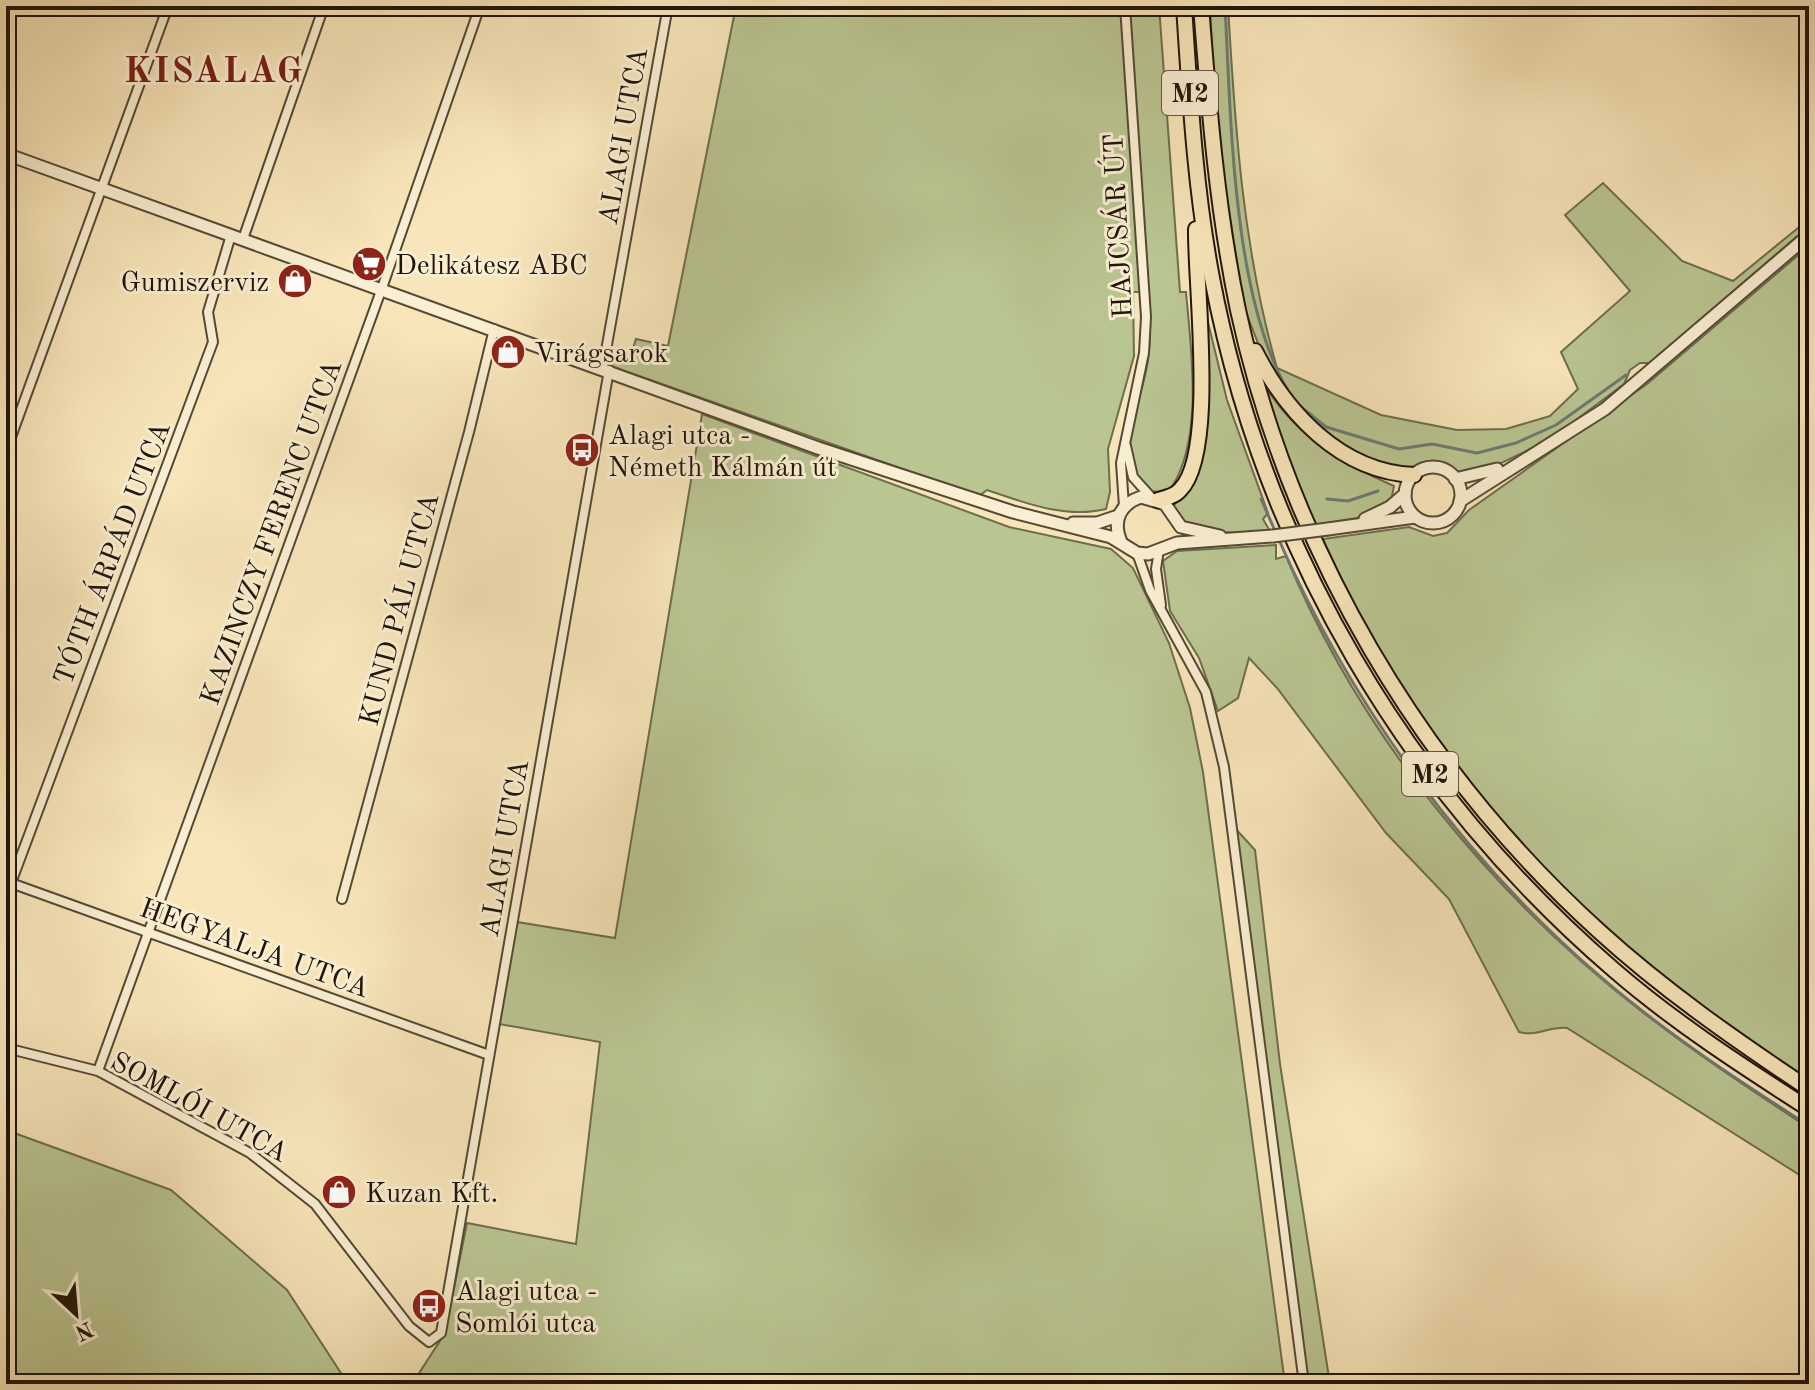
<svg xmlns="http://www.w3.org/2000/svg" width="1815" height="1390" font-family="'Old Standard TT',serif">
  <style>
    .green { fill: #bac692; stroke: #6c6e4e; stroke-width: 2 }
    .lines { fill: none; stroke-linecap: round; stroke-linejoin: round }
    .stream { stroke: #6d7a73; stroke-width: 3 }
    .minor-casing { stroke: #554935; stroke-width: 12 }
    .tertiary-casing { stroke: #554935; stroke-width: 15 }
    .trunk-casing { stroke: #1f1509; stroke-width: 18 }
    .minor { stroke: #faefd2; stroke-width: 8 }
    .tertiary { stroke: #faefd2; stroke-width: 11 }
    .trunk { stroke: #f8e6ba; stroke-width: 14 }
    .tertiary-bridge-casing { stroke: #554935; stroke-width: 15; stroke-linecap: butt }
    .tertiary-bridge { stroke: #faefd2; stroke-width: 11 }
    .labels { text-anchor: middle; stroke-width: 6; stroke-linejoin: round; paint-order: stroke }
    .shield { fill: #faefd2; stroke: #615645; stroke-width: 2 }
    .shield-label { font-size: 26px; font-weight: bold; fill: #1f1509 }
    .street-label { font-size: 28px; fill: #1f1509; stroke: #faefd2 }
    .poi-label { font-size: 28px; fill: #1f1509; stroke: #faefd2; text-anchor: start }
    .district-label { font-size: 36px; font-weight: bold; letter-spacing: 2px; fill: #7a1f14; stroke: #faefd2 }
  </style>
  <rect width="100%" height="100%" fill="#f8e6ba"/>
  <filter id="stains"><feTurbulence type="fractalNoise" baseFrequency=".0025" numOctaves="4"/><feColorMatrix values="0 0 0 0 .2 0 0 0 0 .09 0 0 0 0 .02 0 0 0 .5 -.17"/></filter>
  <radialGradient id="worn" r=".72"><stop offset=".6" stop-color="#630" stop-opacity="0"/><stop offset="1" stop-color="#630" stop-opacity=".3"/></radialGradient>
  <g class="green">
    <path d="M 736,6 L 1159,6 L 1180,292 L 1186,292 C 1191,349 1204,439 1171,488 C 1161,493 1151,494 1144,485 C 1113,449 1143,400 1148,360 C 1151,338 1150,313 1148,292 L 1133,292 L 1134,356 L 1108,449 L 1110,492 L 1106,509 C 1066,519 1025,503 987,490 L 979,496 L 611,366 L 609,355 L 629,360 L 636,339 L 668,346 Z"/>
    <path d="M 1210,6 L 1228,6 C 1235,128 1243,250 1277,368 L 1381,415 L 1457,430 L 1506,429 L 1550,416 L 1578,389 L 1561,352 L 1630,291 L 1565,215 L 1603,183 L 1682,261 L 1733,281 L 1809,219 L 1809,226 L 1650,363 L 1640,363 L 1630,370 L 1624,384 L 1549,440 L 1491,468 L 1462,474 L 1436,462 L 1396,470 L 1346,449 L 1310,426 L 1268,369 L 1244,307 L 1216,128 Z"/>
    <path d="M 1803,251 L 1809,256 L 1809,1079 C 1598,953 1421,766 1323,539 L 1409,527 L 1433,536 L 1447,533 L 1469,510 L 1647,384 Z"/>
    <path d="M 1204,306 L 1227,400 L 1268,513 L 1263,519 L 1270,531 L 1235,533 L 1188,529 L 1173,507 L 1192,478 Z"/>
    <path d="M 1262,382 C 1297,437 1335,460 1394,486 L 1391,501 L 1357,518 L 1316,525 L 1304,501 Z"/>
    <path d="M 702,414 L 1009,527 L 1111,549 L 1133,568 L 1169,643 L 1190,708 L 1203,772 L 1285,1384 L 412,1384 L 445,1333 L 467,1223 L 576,1244 L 600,1042 L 499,1024 L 517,922 L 615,938 Z"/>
    <path d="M 1276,545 L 1276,559 L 1286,556 C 1360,735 1492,896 1645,1014 C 1698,1055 1753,1091 1809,1128 L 1809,1181 L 1567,1028 C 1549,1026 1538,1037 1519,1032 L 1449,899 L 1386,833 L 1277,688 L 1249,658 L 1238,698 L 1218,711 L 1199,658 L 1170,611 L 1163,561 L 1177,551 Z"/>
    <path d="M 1233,826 L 1255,850 L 1280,1064 L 1330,1384 L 1308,1384 L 1304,1369 Z"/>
    <path d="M 6,1130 L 171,1190 L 287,1290 L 348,1384 L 6,1384 Z"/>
  </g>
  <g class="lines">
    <g class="stream">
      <path d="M 1225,6 C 1231,116 1232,300 1290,394"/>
      <path d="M 1300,406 L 1326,427 L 1399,449 L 1432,444 L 1477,453 L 1516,443 L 1556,425 L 1626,375"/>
      <path d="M 1261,499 L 1276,533"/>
      <path d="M 1327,499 L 1348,501 L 1378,491"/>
      <path d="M 1279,540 C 1353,708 1463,859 1603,979 C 1667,1034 1738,1080 1809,1126"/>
    </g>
    <g class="minor-casing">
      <g id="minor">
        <path d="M 6,9 L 7,6"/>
        <path d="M 243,239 L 324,6"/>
        <path d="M 603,367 L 668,6"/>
        <path d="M 1126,446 L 1133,477 L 1151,497"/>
        <path d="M 6,451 L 168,6"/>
        <path d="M 1124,506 L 1121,463 L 1144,353 L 1146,317 L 1125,6"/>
        <path d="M 1159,550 L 1156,569 L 1161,605"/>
        <path d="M 1137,553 L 1150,590 L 1206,692 L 1224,767 L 1304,1384"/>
        <path d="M 8,882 L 489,1055"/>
        <path d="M 11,883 L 213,342 L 208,312 L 231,235"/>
        <path d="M 342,899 L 469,432 L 494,329"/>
        <path d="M 6,1048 L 98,1071 L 250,1153 L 315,1204 L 409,1326 L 429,1342 L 441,1333 L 609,370"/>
        <path d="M 98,1071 L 382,288 L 480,6"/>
      </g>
    </g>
    <g class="tertiary-casing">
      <g id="tertiary">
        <path d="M 6,154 L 818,448 L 1013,512 L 1111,537 L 1137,553 L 1148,554 L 1177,543 L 1273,536"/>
        <circle cx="1433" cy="495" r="28"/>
        <path d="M 1455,479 L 1497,469"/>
        <path d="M 1460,501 L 1605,409 L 1809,235"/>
        <path d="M 1365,519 L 1390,507 L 1405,494"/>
        <path d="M 1073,523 L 1097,523 L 1118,516"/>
        <path d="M 1328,529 L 1415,517"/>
        <path d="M 1121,542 C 1112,521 1120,504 1141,497 L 1165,504 L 1181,527 L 1220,536"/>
      </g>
    </g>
    <g class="trunk-casing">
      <g id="trunk">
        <path d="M 1184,6 C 1190,97 1195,189 1212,278 C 1263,548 1406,791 1614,970 C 1674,1022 1742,1066 1809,1109"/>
        <path d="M 1201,6 C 1209,108 1217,210 1238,310 C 1290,549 1420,769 1600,932 C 1665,991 1737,1041 1809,1089"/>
        <path d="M 1255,351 C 1286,412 1340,472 1414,475"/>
        <path d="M 1158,500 C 1166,498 1175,496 1180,490 C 1217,454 1195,283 1196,229"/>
      </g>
    </g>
    <use href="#minor" class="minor"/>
    <use href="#tertiary" class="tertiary"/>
    <use href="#trunk" class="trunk"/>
    <g class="tertiary-bridge-casing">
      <path id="tertiary-bridge" d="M 1273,536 L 1328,529"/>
    </g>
    <use href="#tertiary-bridge" class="tertiary-bridge"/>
  </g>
  <defs>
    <g id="supermarket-disc" transform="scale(1.8)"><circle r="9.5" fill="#8f2418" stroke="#faefd2"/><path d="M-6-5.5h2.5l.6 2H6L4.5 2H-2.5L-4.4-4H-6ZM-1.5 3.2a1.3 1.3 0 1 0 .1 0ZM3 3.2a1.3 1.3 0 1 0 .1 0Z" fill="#fff"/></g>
    <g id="shop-disc" transform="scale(1.8)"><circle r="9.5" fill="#8f2418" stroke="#faefd2"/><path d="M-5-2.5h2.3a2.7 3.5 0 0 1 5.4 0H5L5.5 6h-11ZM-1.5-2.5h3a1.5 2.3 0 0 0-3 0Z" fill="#fff"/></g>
    <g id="bus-disc" transform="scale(1.8)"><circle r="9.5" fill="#8f2418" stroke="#faefd2"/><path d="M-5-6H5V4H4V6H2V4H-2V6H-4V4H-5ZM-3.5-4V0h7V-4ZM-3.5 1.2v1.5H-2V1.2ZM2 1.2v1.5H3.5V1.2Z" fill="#fff"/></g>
  </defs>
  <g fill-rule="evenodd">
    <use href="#supermarket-disc" x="369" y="264"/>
    <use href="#shop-disc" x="295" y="281"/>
    <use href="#shop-disc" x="508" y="352"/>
    <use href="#bus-disc" x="582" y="450"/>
    <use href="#shop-disc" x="339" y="1192"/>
    <use href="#bus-disc" x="429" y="1306"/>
  </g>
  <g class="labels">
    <g class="shield">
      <rect x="1162" y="71" width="56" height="44" rx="6"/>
      <rect x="1402" y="752" width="56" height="44" rx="6"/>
    </g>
    <g class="shield-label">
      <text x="1190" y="102">M2</text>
      <text x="1430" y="783">M2</text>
    </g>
    <g class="street-label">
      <text transform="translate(622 136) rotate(-80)" y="10">ALAGI UTCA</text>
      <text transform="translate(1117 226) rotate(-93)" y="10">HAJCSÁR ÚT</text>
      <text transform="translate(270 532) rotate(-70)" y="10">KAZINCZY FERENC UTCA</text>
      <text transform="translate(111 553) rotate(-69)" y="10">TÓTH ÁRPÁD UTCA</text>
      <text transform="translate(398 609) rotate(-75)" y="10">KUND PÁL UTCA</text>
      <text transform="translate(503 848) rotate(-80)" y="10">ALAGI UTCA</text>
      <text transform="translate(255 947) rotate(20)" y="10">HEGYALJA UTCA</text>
      <text transform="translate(200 1106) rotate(29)" y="10">SOMLÓI UTCA</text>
    </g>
    <g class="poi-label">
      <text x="395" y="274">Delikátesz ABC</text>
      <text x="269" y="291" text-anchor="end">Gumiszerviz</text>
      <text x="534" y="362">Virágsarok</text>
      <text x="608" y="444">Alagi utca -<tspan x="608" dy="32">Németh Kálmán út</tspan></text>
      <text x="365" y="1202">Kuzan Kft.</text>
      <text x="455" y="1300">Alagi utca -<tspan x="455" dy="32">Somlói utca</tspan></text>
    </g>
    <g class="district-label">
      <text x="214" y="82">KISALAG</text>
    </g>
  </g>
  <rect width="1815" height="1390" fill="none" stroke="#f8e6ba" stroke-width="32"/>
  <rect x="8" y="8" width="1799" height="1374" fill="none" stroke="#1f1509" stroke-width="4"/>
  <rect x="16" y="16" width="1783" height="1358" fill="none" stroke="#1f1509" stroke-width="2"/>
  <g transform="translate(76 1314) rotate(154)" stroke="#faefd2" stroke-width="6" paint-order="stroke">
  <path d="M0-6L14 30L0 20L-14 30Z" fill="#1f1509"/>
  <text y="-12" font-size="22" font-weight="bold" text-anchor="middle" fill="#1f1509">N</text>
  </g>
  <rect width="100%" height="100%" filter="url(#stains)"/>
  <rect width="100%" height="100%" fill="url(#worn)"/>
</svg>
